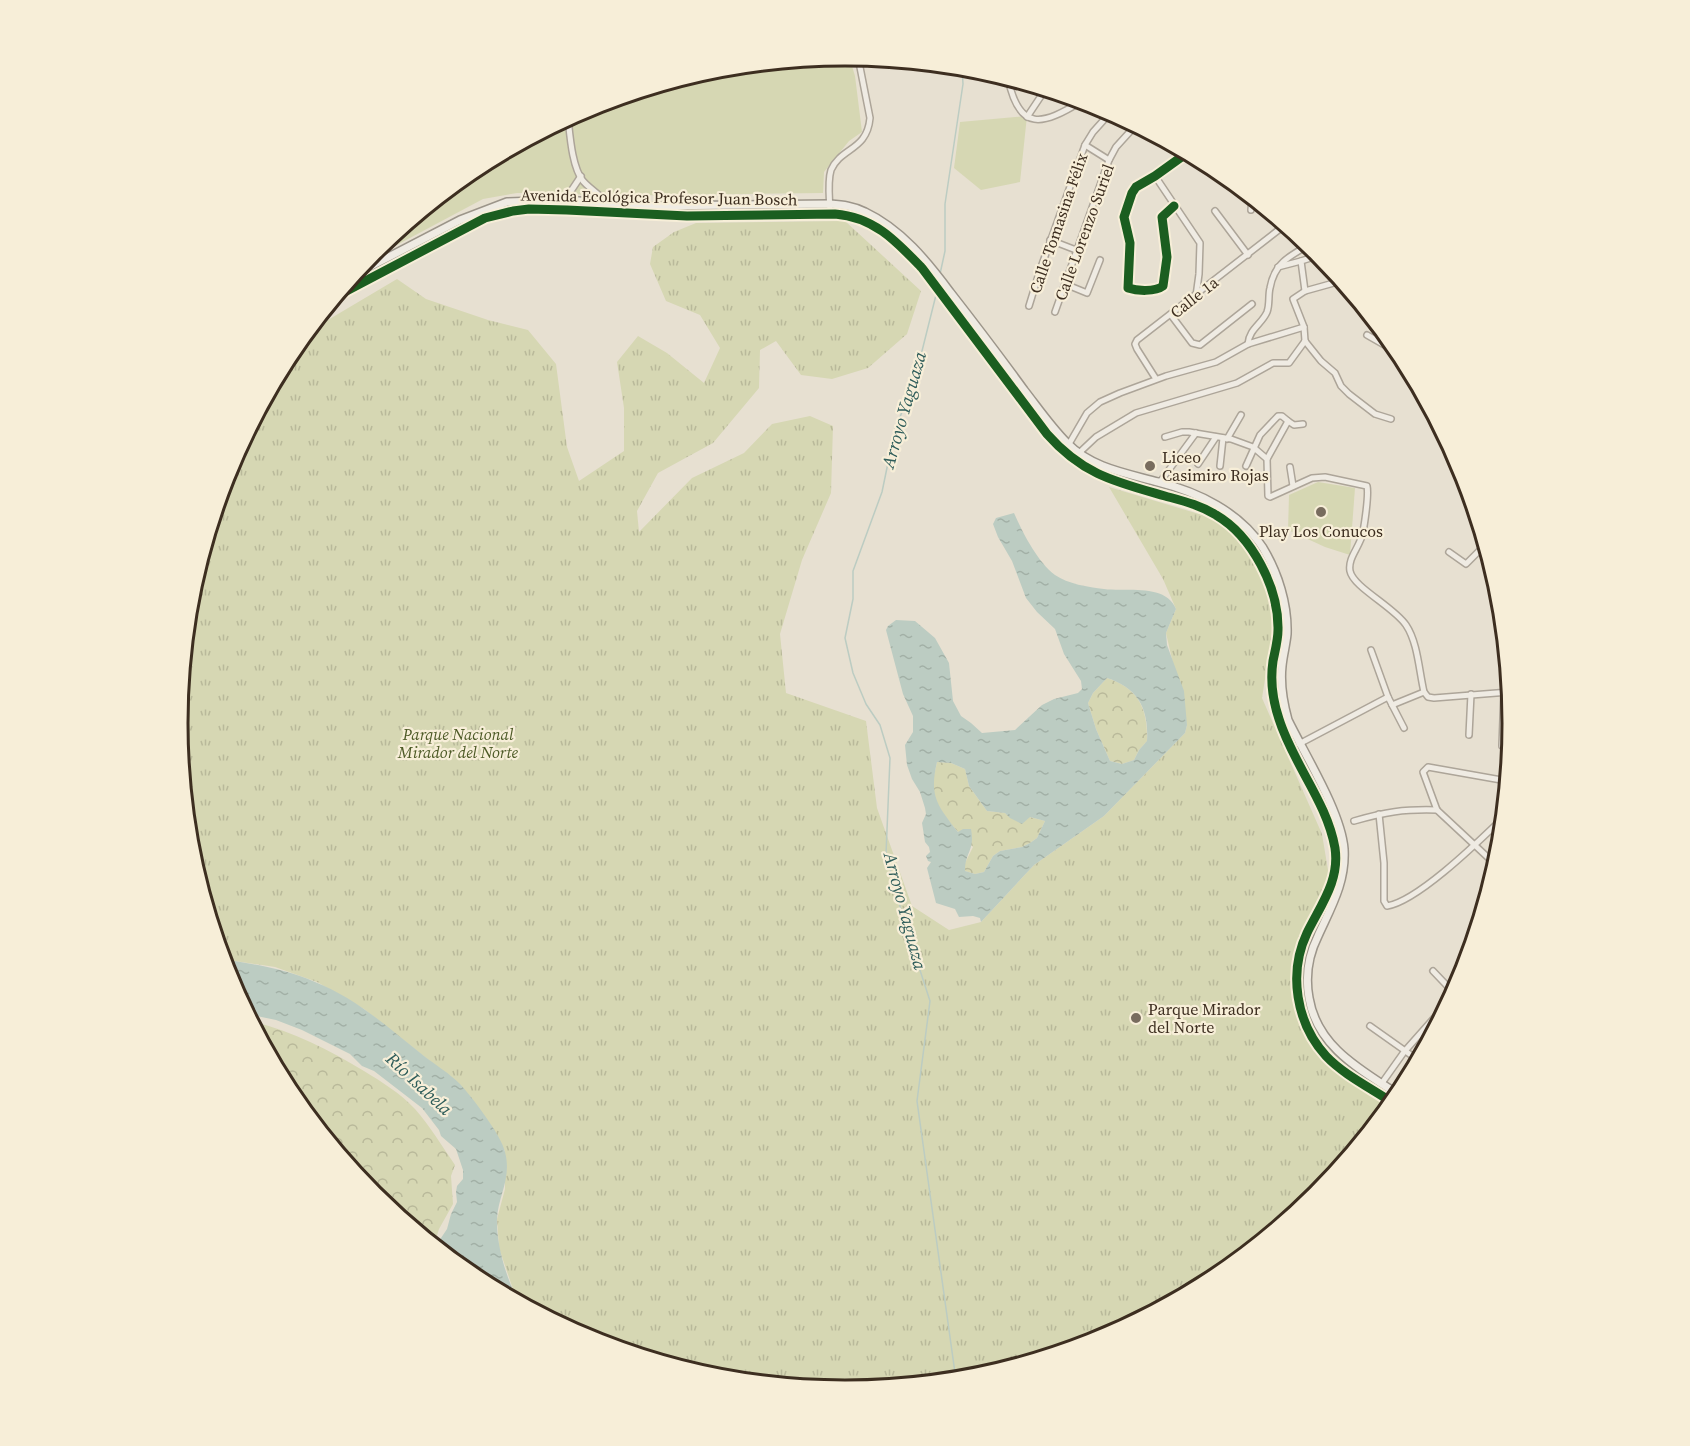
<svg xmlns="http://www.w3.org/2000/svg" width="1690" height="1446" font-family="'Source Serif 4',serif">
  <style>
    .grass { fill: #d6d7b3 }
    .forest { fill: url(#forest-crowns) }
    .park { fill: url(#park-tufts) }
    .water { fill: url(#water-ripples); fill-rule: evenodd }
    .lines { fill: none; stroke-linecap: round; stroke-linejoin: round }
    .stream { stroke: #bcccc2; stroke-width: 1.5 }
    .street-casing { stroke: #ada599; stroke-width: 8 }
    .secondary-casing { stroke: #9c958a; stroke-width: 10 }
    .street { stroke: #efebe3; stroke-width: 5 }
    .secondary { stroke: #efebe3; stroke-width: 7 }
    .cycleway-casing { stroke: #f7eed8; stroke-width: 13 }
    .cycleway { stroke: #1b5e20; stroke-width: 9 }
    .poi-dot { fill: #786c5e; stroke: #f7eed8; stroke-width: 2 }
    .labels { text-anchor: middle; stroke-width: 4.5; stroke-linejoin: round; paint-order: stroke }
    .street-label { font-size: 16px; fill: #3d2e20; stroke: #f7eed8 }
    .poi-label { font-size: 16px; fill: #3d2e20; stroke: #f7eed8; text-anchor: start }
    .park-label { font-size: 16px; font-style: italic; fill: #4d5a26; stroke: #f7eed8 }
    .water-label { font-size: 18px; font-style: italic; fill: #2f5d5a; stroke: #f7eed8 }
    .rim { fill: none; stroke: #3d2e20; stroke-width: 3 }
  </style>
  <defs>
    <pattern id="forest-crowns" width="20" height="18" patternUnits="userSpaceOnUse" patternTransform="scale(1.5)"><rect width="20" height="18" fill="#d6d7b3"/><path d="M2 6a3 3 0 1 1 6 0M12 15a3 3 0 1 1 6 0" fill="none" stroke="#b9b99a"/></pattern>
    <pattern id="park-tufts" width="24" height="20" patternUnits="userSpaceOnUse" patternTransform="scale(1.5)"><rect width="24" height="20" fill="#d6d7b3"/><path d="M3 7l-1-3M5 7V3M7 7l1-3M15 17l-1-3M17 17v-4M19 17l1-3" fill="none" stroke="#b9b99a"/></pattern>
    <pattern id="water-ripples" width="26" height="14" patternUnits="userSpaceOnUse" patternTransform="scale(1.5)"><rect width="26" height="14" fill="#bcccc2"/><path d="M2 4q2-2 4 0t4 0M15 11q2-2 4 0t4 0" fill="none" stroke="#a2b0a6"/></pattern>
  </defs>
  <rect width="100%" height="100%" fill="#e7e0d1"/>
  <g class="grass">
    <path d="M 849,56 L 855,76 L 862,132 L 849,141 L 824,172 L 823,193 L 594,196 L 567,193 L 517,193 L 483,199 L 363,263 L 373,251 L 474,168 L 590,106 L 715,68 Z"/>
    <path d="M 1027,116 L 1020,182 L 981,190 L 954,168 L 960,122 Z"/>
    <path d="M 1318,482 L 1355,488 L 1350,555 L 1325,547 L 1288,530 L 1289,495 Z"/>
  </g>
  <g class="forest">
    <path d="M 1107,678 C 1138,688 1148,708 1147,741 L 1139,750 L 1134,760 L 1122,764 L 1110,761 L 1096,729 L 1088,703 L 1093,693 Z"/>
    <path d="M 937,762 L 951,763 L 965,769 L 969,786 L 987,811 L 1005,813 L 1011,818 L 1030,817 L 1045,821 L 1037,838 L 1030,843 L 1022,847 L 1000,851 L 993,856 L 984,872 L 975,874 L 965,871 L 965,863 L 973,847 C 957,830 930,807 933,780 C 934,774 936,768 937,762 Z"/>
    <path d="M 251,1021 C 292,1031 328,1049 364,1071 C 382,1082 400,1093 415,1109 C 430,1126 442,1146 455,1165 L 451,1176 L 453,1204 L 439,1229 L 434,1245 L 373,1195 L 290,1094 Z"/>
  </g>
  <path class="park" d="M 845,221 L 921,291 L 907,334 L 868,368 L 832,379 L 801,375 L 776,341 L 760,350 L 759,388 L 713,443 L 658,473 L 637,511 L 639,532 L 692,478 L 744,453 L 772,424 L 810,416 L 833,426 L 831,493 L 802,560 L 780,634 L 786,693 L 866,721 L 877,808 L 912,906 L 949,930 L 981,922 L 1034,865 L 1104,816 L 1185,733 L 1187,725 L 1166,633 L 1176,609 L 1163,579 L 1109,487 L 1209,517 L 1233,532 L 1258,563 L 1269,595 L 1274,622 L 1262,698 L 1322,834 L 1330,882 L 1301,948 L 1292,1000 L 1308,1042 L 1344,1074 L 1390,1106 L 1317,1195 L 1216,1278 L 1100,1340 L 975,1378 L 845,1390 L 714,1378 L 589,1340 L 519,1302 L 515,1295 L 499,1248 L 497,1219 L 505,1189 L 505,1151 L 481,1112 L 459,1084 L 364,1009 L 317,982 L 275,967 L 222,959 L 190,853 L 178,723 L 190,592 L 228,467 L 290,352 L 306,333 L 397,279 L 426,299 L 488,320 L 528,330 L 556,364 L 567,447 L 579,481 L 624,451 L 624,408 L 617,362 L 638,336 L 667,353 L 704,383 L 720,348 L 700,315 L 666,301 L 650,264 L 653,247 L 674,232 L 696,223 Z"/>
  <g class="water">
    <path d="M 1014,513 C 1023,533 1037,561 1055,575 C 1068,584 1088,587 1104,589 C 1125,592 1166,583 1176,609 L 1166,633 L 1167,645 L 1184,691 L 1187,725 L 1185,733 L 1104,816 L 1034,865 L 981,922 L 980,918 L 973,916 L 959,917 L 955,909 L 936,903 L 927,868 L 931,862 L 928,861 L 926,856 L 930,852 L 929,847 L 925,842 L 922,823 L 926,814 L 925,808 L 920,792 L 912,779 L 907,765 L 905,745 L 913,732 L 913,716 L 903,694 L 886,630 L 888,626 L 896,620 L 915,621 L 935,638 L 949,663 L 953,701 L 961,716 L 971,723 L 982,733 L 1015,730 L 1042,705 L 1054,699 L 1078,693 L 1082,689 L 1081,681 L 1064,654 L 1055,629 L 1037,612 L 1026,598 L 1012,561 L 998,537 L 993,524 L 996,518 ZM 1107,678 C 1138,688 1149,709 1147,741 L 1139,750 L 1134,760 L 1122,764 L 1110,761 L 1096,729 L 1088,703 L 1093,693 ZM 937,762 L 951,763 L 965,769 L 969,786 L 987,811 L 1005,813 L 1010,818 L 1022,824 L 1030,817 L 1045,821 L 1037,838 L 1030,843 L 1022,847 L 1000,851 L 993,856 L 984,872 L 975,874 L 965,871 C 965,852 975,851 971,829 L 963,829 L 958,832 C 937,805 929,796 937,762 Z"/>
    <path d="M 222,959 C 254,964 285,969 315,982 C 356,998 390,1029 424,1056 C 436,1065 450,1074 460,1084 C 472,1097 502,1136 505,1152 C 512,1178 498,1196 497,1219 C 496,1244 507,1281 519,1302 L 474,1278 L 438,1248 L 439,1241 L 447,1229 L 451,1214 L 457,1202 L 456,1192 L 457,1186 L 463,1179 L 463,1170 L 456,1149 L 441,1136 L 439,1130 L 422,1108 L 374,1071 L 362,1066 L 350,1054 L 302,1030 L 276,1020 L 247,1014 L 228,978 Z"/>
  </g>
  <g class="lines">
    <g class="stream">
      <path d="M 940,274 L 945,251 L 945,204 L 963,84 L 962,67"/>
      <path d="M 937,291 L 914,383 L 895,429 L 882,492 L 853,571 L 853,599 L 845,638 L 853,673 L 866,704 L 880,725 L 890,758 L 886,854 L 904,921 L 930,1001 L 917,1101 L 956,1380"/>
    </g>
    <g class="street-casing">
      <g id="street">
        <path d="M 1008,78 C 1019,133 1043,125 1082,101"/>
        <path d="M 1027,117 L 1045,90"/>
        <path d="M 568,118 C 570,136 572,167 583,181 C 590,189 601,196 609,203"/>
        <path d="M 1085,145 L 1109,160"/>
        <path d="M 1155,176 L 1200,243 L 1199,274 L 1196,296"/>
        <path d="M 565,200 L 581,176"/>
        <path d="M 1174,206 L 1162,217 L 1167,257 L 1163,286 C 1155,292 1137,291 1128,288 L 1130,243 L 1124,217 L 1132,193 L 1136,187 L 1155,176 L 1187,153"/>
        <path d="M 1251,210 L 1252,198"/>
        <path d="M 1215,211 L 1248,255"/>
        <path d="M 830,214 C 830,201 827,183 831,170 C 841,147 867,151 870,118 L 858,57"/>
        <path d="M 1050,240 L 1076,250"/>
        <path d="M 1278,267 L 1301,261"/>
        <path d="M 1065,284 L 1087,293 L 1100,260"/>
        <path d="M 1305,291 L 1301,261 L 1320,255"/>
        <path d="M 1029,306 L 1040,270 L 1085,145 L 1093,132 L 1111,112"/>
        <path d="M 1055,312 L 1109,160 L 1116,147 L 1136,125"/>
        <path d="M 1171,315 L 1192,343 L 1200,345 L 1252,304"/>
        <path d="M 1367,335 L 1402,355"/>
        <path d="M 1305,341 L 1321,361 L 1335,373 L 1341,386 L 1349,394 L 1375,414 L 1391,419"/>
        <path d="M 1305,341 L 1304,327 L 1293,299 L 1305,291 L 1341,281"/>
        <path d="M 1248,344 C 1249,329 1262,324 1267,312 C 1270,304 1268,296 1270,288 C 1274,264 1289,256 1309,245"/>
        <path d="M 1156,379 L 1137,349 L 1135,344 L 1137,340 L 1285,225"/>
        <path d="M 1288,421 L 1294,425 L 1303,424"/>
        <path d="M 1165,437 L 1182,432 L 1189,432 L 1231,439 L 1253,447 L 1267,459 L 1268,496 L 1270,497 L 1312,478 L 1325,477 L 1367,486 C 1369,494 1364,534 1360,541 C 1356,551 1348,560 1350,571 C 1353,587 1394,607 1406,625 C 1418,643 1419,671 1424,692 L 1428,697 L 1434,698 L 1509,692"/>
        <path d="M 1227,439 L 1241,415"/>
        <path d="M 1069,444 L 1087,413 L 1100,402 L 1120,393 L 1166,376 L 1216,362 L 1248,344 L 1304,327"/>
        <path d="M 1079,453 L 1096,437 L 1136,413 L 1237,383 L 1273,363 L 1289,363 L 1305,341"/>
        <path d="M 1198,464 L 1216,437"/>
        <path d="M 1220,466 L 1223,438"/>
        <path d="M 1246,466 L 1260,435 L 1278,416 L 1282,416 L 1288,421 L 1287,423 L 1267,459"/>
        <path d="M 1290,467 L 1293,486"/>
        <path d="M 1160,482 L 1196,433"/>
        <path d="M 1449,552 L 1466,564 L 1485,545"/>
        <path d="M 1371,650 L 1388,697 L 1404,728"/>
        <path d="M 1392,705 L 1424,692"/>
        <path d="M 1469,735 L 1471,694"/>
        <path d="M 1299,744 L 1388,697"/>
        <path d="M 1502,746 L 1504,692"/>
        <path d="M 1379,814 L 1384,863 L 1384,901 L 1387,906 C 1418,901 1479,841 1503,818"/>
        <path d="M 1354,821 C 1385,812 1404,809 1437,810"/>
        <path d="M 1496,865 L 1437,810 L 1423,772 L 1428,767 L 1507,781"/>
        <path d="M 1433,971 L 1454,993"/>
        <path d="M 1370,1026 L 1418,1060"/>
        <path d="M 1382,1083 L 1404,1052 L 1450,1000"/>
      </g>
    </g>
    <g class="secondary-casing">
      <g id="secondary">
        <path d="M 354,275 L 460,220 L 507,202 L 565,200 L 647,206 L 830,204 C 842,205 854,206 865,212 C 901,229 927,261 950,292 C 975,324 1000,357 1024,390 C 1038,408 1051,427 1067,443 C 1092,468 1125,473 1158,482 C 1198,492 1240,512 1263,548 C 1278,573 1288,604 1287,634 C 1286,645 1283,655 1282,666 C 1280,684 1283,702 1288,720 C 1305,755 1341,812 1344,849 C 1346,882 1331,907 1318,936 C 1308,956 1305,976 1309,998 C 1317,1047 1361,1070 1399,1095"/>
        <path d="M 335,297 L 485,218 L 513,211 L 529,209 L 567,210 L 687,216 L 835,214 C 874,217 896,241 922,268 L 1047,434 C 1083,475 1116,482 1165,496 C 1183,501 1200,505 1216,515 C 1252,536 1279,588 1278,630 C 1278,640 1275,651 1273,661 C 1270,681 1273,701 1279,719 C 1293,764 1327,802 1335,848 C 1340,881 1320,906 1307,933 C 1288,973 1296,1023 1326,1056 C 1344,1075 1371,1088 1393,1103"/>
      </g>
    </g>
    <use href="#street" class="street"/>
    <use href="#secondary" class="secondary"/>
    <g class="cycleway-casing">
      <g id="cycleway">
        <path d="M 1174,206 L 1162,217 L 1167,257 L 1163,286 C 1155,292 1137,291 1128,288 L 1130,243 L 1124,217 L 1132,193 L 1136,187 L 1155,176 L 1187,153"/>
        <path d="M 335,297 L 485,218 L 513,211 L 529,209 L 567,210 L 687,216 L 835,214 C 874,217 896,241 922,268 L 1047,434 C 1083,475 1116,482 1165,496 C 1183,501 1200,505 1216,515 C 1252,536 1279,588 1278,630 C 1278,640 1275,651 1273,661 C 1270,681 1273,701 1279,719 C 1293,764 1327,802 1335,848 C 1340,881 1320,906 1307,933 C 1288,973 1296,1023 1326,1056 C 1344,1075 1371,1088 1393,1103"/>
      </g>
    </g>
    <use href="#cycleway" class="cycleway"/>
  </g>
  <g class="poi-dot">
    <circle cx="1150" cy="466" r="6"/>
    <circle cx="1321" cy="512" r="6"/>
    <circle cx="1136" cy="1018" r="6"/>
  </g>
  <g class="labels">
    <g class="street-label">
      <text transform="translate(659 197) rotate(1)" y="6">Avenida Ecológica Profesor Juan Bosch</text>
      <text transform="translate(1058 223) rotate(-71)" y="6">Calle Tomasina Félix</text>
      <text transform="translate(1084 232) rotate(-70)" y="6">Calle Lorenzo Suriel</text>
      <text transform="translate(1194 297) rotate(-38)" y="6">Calle 1a</text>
    </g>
    <g class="poi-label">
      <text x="1162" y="463">Liceo<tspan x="1162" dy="18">Casimiro Rojas</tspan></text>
      <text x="1321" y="537" text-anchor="middle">Play Los Conucos</text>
      <text x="1148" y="1015">Parque Mirador<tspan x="1148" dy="18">del Norte</tspan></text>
    </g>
    <g class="park-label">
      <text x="458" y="740">Parque Nacional<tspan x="458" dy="18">Mirador del Norte</tspan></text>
    </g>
    <g class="water-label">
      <text transform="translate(904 410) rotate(-74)" y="6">Arroyo Yaguaza</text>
      <text transform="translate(905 911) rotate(75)" y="6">Arroyo Yaguaza</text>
      <text transform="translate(419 1084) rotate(43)" y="6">Río Isabela</text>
    </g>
  </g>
  <path d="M0 0H1690V1446H0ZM188 723a657 657 0 1 1 1314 0a657 657 0 1 1-1314 0Z" fill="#f7eed8" fill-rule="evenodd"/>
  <path class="rim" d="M188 723a657 657 0 1 1 1314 0a657 657 0 1 1-1314 0Z"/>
</svg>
